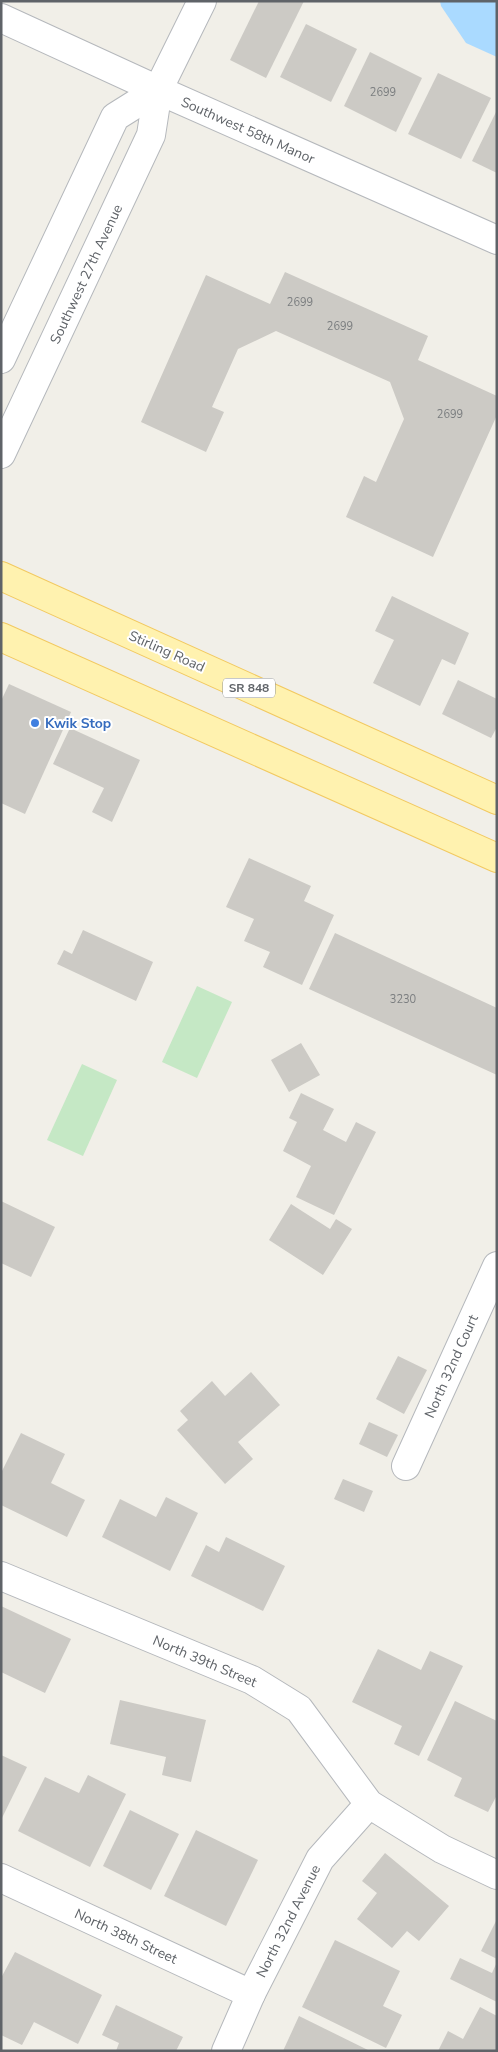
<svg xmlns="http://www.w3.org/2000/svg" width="498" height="2052" font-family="'Nunito Sans',sans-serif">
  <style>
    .green { fill: #c5e8c5 }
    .water { fill: #aadaff }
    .building { fill: #cccac5 }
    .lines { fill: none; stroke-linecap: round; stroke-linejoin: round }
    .minor-casing { stroke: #b5b8bc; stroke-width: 30 }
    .major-casing { stroke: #f2c960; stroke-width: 30 }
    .minor { stroke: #fff; stroke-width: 28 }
    .major { stroke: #fff2af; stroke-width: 28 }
    .shop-dot { fill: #3f7fe0; stroke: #fff; stroke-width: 2 }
    .labels { text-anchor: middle; stroke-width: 4; stroke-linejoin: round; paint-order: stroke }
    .number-label { font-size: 11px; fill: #7a7d7f }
    .shield { fill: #fff; stroke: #8f9295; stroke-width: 1 }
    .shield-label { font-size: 12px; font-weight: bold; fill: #5f6368 }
    .street-label { font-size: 14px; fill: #5f6368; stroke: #fff }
    .shop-label { font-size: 14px; font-weight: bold; fill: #366cbe; stroke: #fff; text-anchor: start }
  </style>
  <rect width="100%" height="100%" fill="#f1efe8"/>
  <g class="green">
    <path d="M 197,986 L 232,1002 L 197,1078 L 162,1062 Z"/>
    <path d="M 82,1064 L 117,1080 L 83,1156 L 47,1140 Z"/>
  </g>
  <path class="water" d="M 440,1 L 497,1 L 497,57 L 466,43 L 441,6 Z"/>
  <g class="building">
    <path d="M 259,1 L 304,1 L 266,78 L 230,60 Z"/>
    <path d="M 306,24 L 357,49 L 331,102 L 280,77 Z"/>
    <path d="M 370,52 L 422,78 L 396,132 L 344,106 Z"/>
    <path d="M 438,73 L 491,98 L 461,159 L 408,134 Z"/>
    <path d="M 497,110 L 497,173 L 472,161 Z"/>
    <path d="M 285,272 L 428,336 L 418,360 L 497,396 L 497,415 L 433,557 L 346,517 L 364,476 L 376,482 L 404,419 L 390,382 L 276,331 L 238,349 L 212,407 L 224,412 L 206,452 L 141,422 L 206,275 L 270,304 Z"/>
    <path d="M 392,596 L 469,633 L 455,665 L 442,659 L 420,706 L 373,683 L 394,640 L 375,631 Z"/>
    <path d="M 458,680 L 497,699 L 497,727 L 491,738 L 442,714 Z"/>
    <path d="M 9,684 L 71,712 L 25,814 L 1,803 L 1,701 Z"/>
    <path d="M 70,728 L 140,760 L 112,822 L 92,812 L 104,788 L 53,764 Z"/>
    <path d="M 249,858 L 311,886 L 304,901 L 334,915 L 302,985 L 263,967 L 270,952 L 244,941 L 254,919 L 226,907 Z"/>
    <path d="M 83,930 L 153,962 L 136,1001 L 57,964 L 64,950 L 72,954 Z"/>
    <path d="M 335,933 L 497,1008 L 497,1075 L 309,989 Z"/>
    <path d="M 301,1043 L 320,1075 L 289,1092 L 271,1060 Z"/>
    <path d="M 301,1093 L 334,1109 L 323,1130 L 346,1142 L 356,1122 L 376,1132 L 334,1215 L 296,1197 L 311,1166 L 283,1151 L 297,1122 L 289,1118 Z"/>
    <path d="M 1,1201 L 55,1227 L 31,1277 L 1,1263 Z"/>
    <path d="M 291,1204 L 330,1229 L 336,1219 L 352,1229 L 323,1275 L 269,1240 Z"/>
    <path d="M 398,1356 L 427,1370 L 404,1414 L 376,1399 Z"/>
    <path d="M 251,1372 L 280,1405 L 238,1442 L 253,1459 L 225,1484 L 177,1430 L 188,1420 L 180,1411 L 212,1381 L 225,1396 Z"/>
    <path d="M 369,1422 L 398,1435 L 387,1457 L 359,1444 Z"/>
    <path d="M 21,1433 L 65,1454 L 51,1483 L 85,1500 L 67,1537 L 1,1505 L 1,1473 Z"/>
    <path d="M 343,1479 L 373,1491 L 364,1512 L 334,1499 Z"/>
    <path d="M 166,1497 L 198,1513 L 170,1571 L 102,1537 L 120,1499 L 156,1517 Z"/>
    <path d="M 226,1537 L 285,1566 L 263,1611 L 191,1576 L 206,1545 L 219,1552 Z"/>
    <path d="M 1,1606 L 71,1639 L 45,1693 L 1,1672 Z"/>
    <path d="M 378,1649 L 421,1670 L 430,1651 L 463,1666 L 419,1756 L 394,1744 L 402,1726 L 352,1702 Z"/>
    <path d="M 120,1700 L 206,1720 L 191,1782 L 162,1775 L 166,1757 L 110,1744 Z"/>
    <path d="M 455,1701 L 497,1721 L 497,1795 L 488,1812 L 454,1796 L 462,1778 L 427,1760 Z"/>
    <path d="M 1,1755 L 27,1767 L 1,1820 Z"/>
    <path d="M 88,1775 L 126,1794 L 90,1867 L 18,1831 L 45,1777 L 79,1793 Z"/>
    <path d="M 130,1810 L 179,1834 L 151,1890 L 103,1866 Z"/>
    <path d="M 196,1830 L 258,1860 L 226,1926 L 164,1896 Z"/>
    <path d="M 385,1853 L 449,1906 L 419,1941 L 407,1931 L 392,1948 L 357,1919 L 377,1893 L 362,1881 Z"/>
    <path d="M 497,1919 L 497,1959 L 481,1951 Z"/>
    <path d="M 335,1940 L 400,1971 L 383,2006 L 402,2015 L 386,2048 L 302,2007 Z"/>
    <path d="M 15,1952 L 102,1995 L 78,2044 L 34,2022 L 22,2045 L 1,2035 L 1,1978 Z"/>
    <path d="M 460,1958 L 492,1973 L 497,1962 L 497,2002 L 450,1979 Z"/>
    <path d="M 116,2005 L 183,2037 L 176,2051 L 116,2051 L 119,2043 L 102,2035 Z"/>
    <path d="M 480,2007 L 497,2016 L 497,2051 L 438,2051 L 448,2031 L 463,2039 Z"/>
    <path d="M 299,2016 L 370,2051 L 283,2051 Z"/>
  </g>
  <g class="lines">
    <g class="minor-casing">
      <g id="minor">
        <path d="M 1,18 L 158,90 L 497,240"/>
        <path d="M 1,359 L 115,117 L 158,90"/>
        <path d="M 1,454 L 151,135 L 158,90 L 202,1"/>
        <path d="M 406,1466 L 497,1266"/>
        <path d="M 1,1576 L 252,1680 L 299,1709 L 369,1804 L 442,1849 L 497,1875"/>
        <path d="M 1,1878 L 251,1994"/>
        <path d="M 226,2051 L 251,1994 L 320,1859 L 369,1804"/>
      </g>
    </g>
    <g class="major-casing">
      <g id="major">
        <path d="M 1,576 L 497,800"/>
        <path d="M 1,637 L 497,858"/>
      </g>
    </g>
    <use href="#minor" class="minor"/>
    <use href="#major" class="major"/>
  </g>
  <circle class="shop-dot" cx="35" cy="723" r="5"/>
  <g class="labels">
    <g class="number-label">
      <text x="383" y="96">2699</text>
      <text x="300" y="306">2699</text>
      <text x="340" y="330">2699</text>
      <text x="450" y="418">2699</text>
      <text x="403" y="1003">3230</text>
    </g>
    <rect class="shield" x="223" y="678.5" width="52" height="19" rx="4"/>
    <g class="shield-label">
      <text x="249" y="692">SR 848</text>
    </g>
    <g class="street-label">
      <text transform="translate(248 130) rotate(24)" y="5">Southwest 58th Manor</text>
      <text transform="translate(86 274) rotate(-65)" y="5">Southwest 27th Avenue</text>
      <text transform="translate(167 651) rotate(24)" y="5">Stirling Road</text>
      <text transform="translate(451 1366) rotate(-66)" y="5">North 32nd Court</text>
      <text transform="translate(205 1661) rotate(23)" y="5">North 39th Street</text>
      <text transform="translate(288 1921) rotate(-63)" y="5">North 32nd Avenue</text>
      <text transform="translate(126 1936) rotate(25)" y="5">North 38th Street</text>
    </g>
    <g class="shop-label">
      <text x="45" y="728">Kwik Stop</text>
    </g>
  </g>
  <rect width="498" height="2052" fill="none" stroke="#5f6368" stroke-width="5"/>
</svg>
